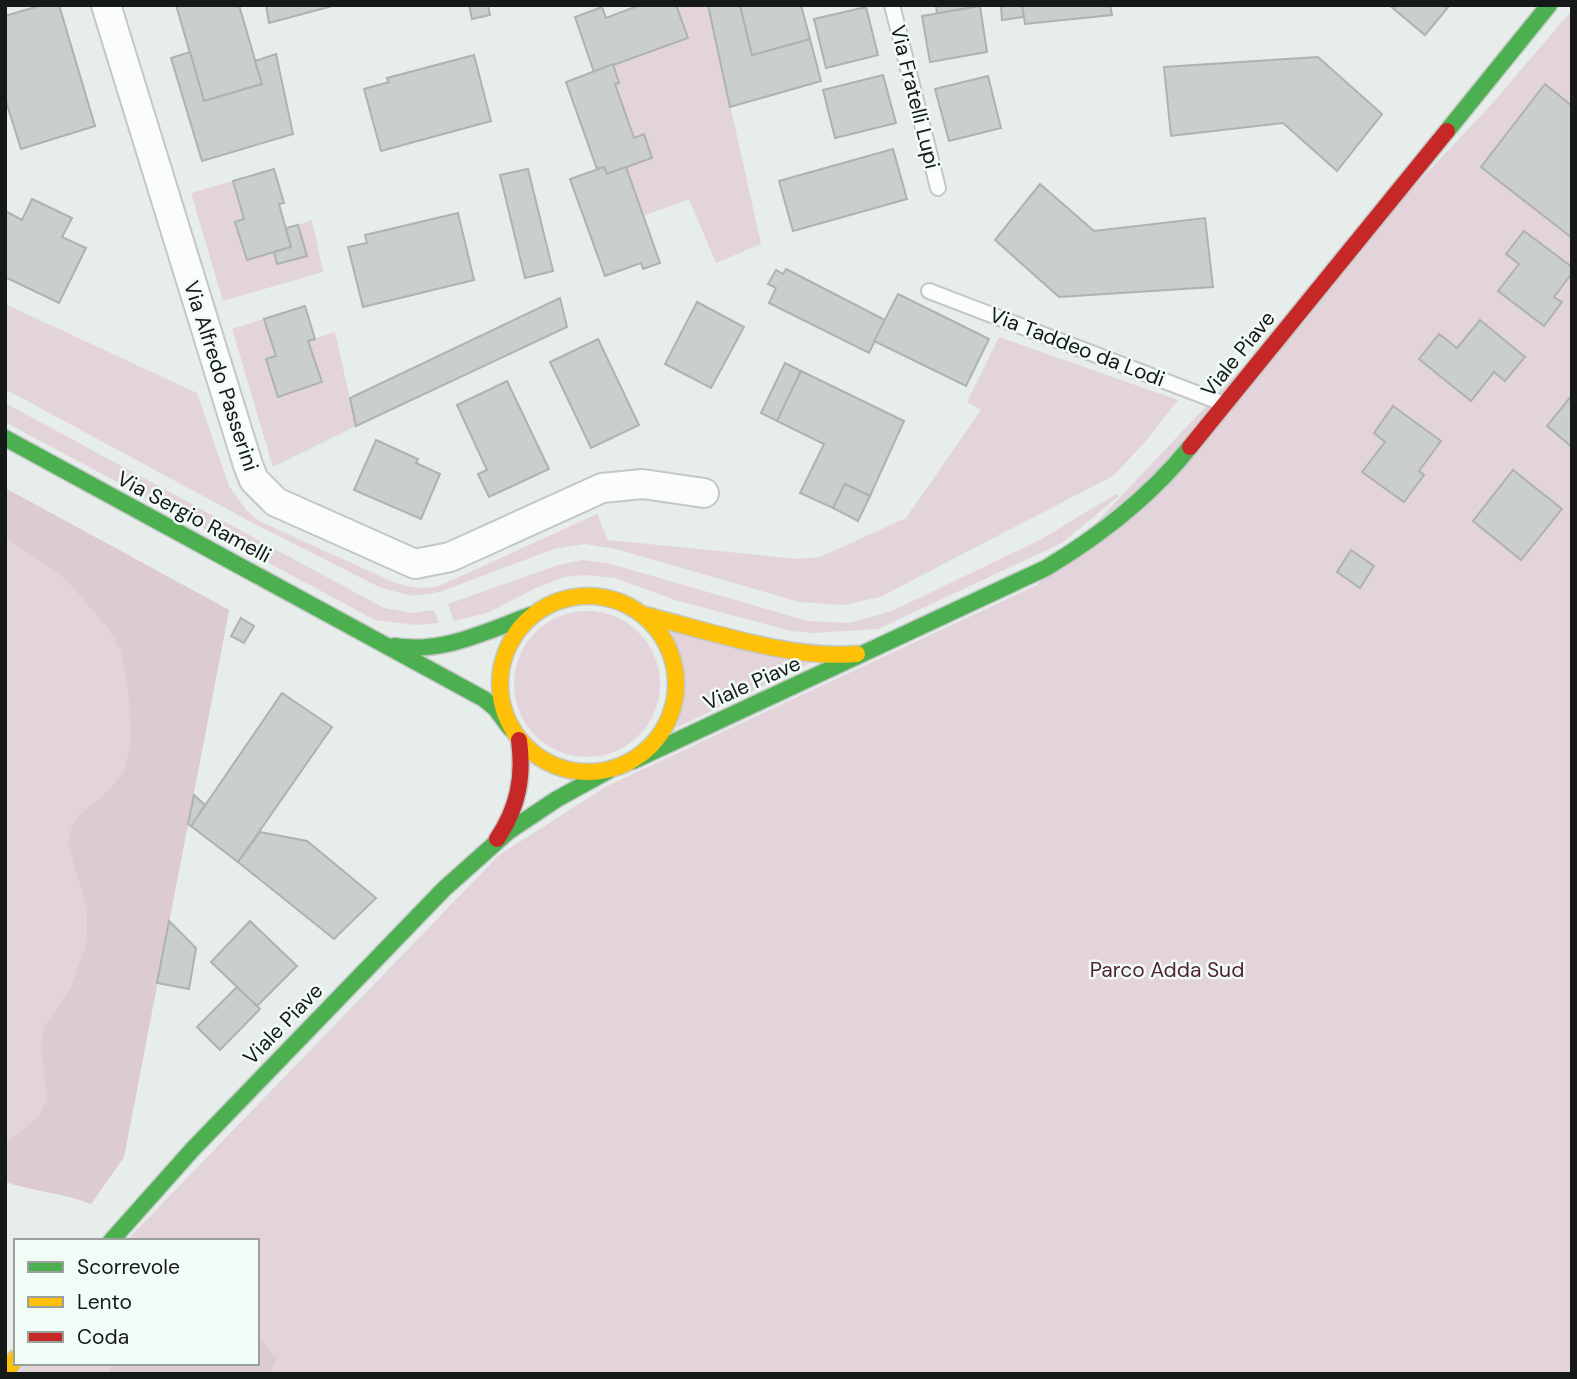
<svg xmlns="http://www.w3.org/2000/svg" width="1577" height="1379" font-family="'DM Sans',sans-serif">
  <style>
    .green { fill: #e2d4da }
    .forest { fill: #ddcbd2 }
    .building { fill: #cacecc; stroke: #aeb2b0; stroke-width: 2 }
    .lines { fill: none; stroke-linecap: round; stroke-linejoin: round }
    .lane-casing { stroke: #c3c8c6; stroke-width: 18 }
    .street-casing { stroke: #c3c8c6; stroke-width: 32 }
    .fast-casing { stroke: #c3c8c6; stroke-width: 19 }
    .slow-casing { stroke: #c3c8c6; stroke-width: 19 }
    .jam-casing { stroke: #c3c8c6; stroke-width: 19 }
    .lane { stroke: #fbfcfc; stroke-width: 14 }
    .street { stroke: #fbfcfc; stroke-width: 28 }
    .fast { stroke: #4caf50; stroke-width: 16 }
    .slow { stroke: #ffc107; stroke-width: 16 }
    .jam { stroke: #c62828; stroke-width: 16 }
    .labels { text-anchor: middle; stroke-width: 5; stroke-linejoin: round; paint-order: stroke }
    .street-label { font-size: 21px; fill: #151917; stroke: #f2fcf7 }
    .park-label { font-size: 21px; fill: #512239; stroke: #f2fcf7 }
  </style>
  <rect width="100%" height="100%" fill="#e7edea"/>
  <g class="green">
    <path d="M 676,5 L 708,5 L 761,244 L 716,263 L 689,199 L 643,216 L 626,167 L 652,158 L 644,135 L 634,138 L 615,84 L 619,83 L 613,64 Z"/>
    <path d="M 1572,10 L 1572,1374 L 18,1374 L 25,1363 L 257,1363 L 257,1241 L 126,1241 L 499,855 L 607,786 L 1037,585 L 1490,106 Z"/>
    <path d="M 233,181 L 244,219 L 235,222 L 274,252 L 277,264 L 307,256 L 298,225 L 312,220 L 323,272 L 223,301 L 191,193 Z"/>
    <path d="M 5,304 L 197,393 L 229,486 L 247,511 L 259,521 L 393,582 C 409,587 422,590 439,586 L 597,514 L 608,540 L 798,559 L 820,557 L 906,518 L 981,410 L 967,402 L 999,337 L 1178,400 L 1145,442 L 1113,476 L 880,597 L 844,605 L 799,602 L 616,549 L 585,544 L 554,549 L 440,592 L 413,596 L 381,588 L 253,523 L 5,389 Z"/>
    <path d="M 264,319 L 276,356 L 266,359 L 279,397 L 322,382 L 308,341 L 335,332 L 356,426 L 273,467 L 232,329 Z"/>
    <path d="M 5,403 L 384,608 L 413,613 L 434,610 L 439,623 L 416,625 L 375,620 L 5,422 Z"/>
    <path d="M 5,488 L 229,610 L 124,1157 L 91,1204 C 64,1193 34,1192 6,1182 L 5,1186 Z"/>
    <path d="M 1116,494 L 1119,496 L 1062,543 L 878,629 L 813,633 L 791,631 L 675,600 L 615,578 L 586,575 L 564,577 L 536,588 L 487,613 L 454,621 L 448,604 L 558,565 L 583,560 L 611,564 L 808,621 L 849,623 L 892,611 L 1040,540 Z"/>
    <circle cx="587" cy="684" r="73"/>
    <path d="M 670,630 L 819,659 L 676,728 C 690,692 687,664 670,630 Z"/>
  </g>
  <g class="forest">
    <path d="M 5,488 L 229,610 L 124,1157 L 91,1204 C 64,1193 34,1191 5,1182 L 5,1145 L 38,1117 L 47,1099 L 41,1045 L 45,1025 L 70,990 L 87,942 L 87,909 L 68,844 L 71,829 L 78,816 L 111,789 L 124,771 L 129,753 L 131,735 L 128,690 L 121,650 L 107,627 L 65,578 L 5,537 Z"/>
    <path d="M 257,1334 L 277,1359 L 269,1374 L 108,1374 L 114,1363 L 257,1363 Z"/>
  </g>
  <g class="building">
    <path d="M 42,5 L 59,5 L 95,126 L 21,149 L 5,98 L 5,16 Z"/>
    <path d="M 176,5 L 239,5 L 262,84 L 204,101 Z"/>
    <path d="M 266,5 L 336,5 L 269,23 Z"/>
    <path d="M 469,5 L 488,5 L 490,15 L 472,19 Z"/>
    <path d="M 640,5 L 676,5 L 688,38 L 594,72 L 575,17 L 602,7 L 606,18 Z"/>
    <path d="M 708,5 L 740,5 L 752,55 L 810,39 L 821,81 L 730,107 Z"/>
    <path d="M 740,5 L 801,5 L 810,39 L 752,55 Z"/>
    <path d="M 936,5 L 980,5 L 980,6 L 937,14 Z"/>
    <path d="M 1001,5 L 1022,5 L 1024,17 L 1002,20 Z"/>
    <path d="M 1022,5 L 1110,5 L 1112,15 L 1025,24 Z"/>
    <path d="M 1389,5 L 1450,5 L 1425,35 Z"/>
    <path d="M 980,6 L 987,52 L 930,62 L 922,16 Z"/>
    <path d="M 866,7 L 878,55 L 826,68 L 814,19 Z"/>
    <path d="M 190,52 L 204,101 L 262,84 L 255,61 L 276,54 L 293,134 L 202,161 L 171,58 Z"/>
    <path d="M 474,55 L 491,121 L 381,151 L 364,89 L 389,82 L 387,78 Z"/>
    <path d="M 1318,57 L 1382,114 L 1337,171 L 1283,123 L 1171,136 L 1164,67 Z"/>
    <path d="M 613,64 L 619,83 L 615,84 L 634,138 L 644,134 L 652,158 L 607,174 L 604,167 L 597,169 L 566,82 Z"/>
    <path d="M 883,75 L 896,123 L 835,138 L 823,90 Z"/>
    <path d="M 988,76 L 1001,128 L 949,141 L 935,89 Z"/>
    <path d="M 1545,84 L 1572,106 L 1572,238 L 1481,167 Z"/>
    <path d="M 893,149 L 907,199 L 793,231 L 779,181 Z"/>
    <path d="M 604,167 L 607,174 L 626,167 L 660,263 L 643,269 L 641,263 L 605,276 L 570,179 Z"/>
    <path d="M 274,169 L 284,203 L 279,204 L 291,247 L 247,260 L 235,222 L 244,219 L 233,181 Z"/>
    <path d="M 528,169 L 553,271 L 525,278 L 500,175 Z"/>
    <path d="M 1040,184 L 1094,231 L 1205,218 L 1213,287 L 1059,297 L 995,240 Z"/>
    <path d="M 32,199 L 72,218 L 62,237 L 86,248 L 59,303 L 5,277 L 5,211 L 22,220 Z"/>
    <path d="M 458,213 L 474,280 L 363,307 L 348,247 L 367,243 L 365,235 Z"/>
    <path d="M 298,225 L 307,256 L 277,264 L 274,252 L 291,247 L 286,228 Z"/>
    <path d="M 1524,231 L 1572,267 L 1572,273 L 1554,297 L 1562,302 L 1544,326 L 1498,291 L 1519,264 L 1506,254 Z"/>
    <path d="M 786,269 L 885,320 L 869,353 L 769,303 L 776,288 L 768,284 L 776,270 L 783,274 Z"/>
    <path d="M 898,294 L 989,339 L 966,386 L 874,341 Z"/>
    <path d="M 560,298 L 567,327 L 356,426 L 350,398 Z"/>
    <path d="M 697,302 L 744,327 L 711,388 L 665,364 Z"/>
    <path d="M 305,306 L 315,339 L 308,341 L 322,382 L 278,397 L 266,359 L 276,356 L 264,319 Z"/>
    <path d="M 1480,320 L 1525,357 L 1505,381 L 1494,372 L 1471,401 L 1419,359 L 1439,334 L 1457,348 Z"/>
    <path d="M 598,339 L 639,425 L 591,448 L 550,362 Z"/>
    <path d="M 785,363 L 801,371 L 777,421 L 761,413 Z"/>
    <path d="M 801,371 L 904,421 L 870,496 L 845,484 L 833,508 L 800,493 L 824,444 L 777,421 Z"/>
    <path d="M 507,381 L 549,469 L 489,497 L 478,474 L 487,470 L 457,405 Z"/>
    <path d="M 1572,395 L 1572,447 L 1547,426 Z"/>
    <path d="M 1393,406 L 1441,441 L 1419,471 L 1424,475 L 1404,502 L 1362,472 L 1385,442 L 1374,433 Z"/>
    <path d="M 376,440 L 418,459 L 416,463 L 440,474 L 421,519 L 354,490 Z"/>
    <path d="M 1513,470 L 1562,509 L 1521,560 L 1473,521 Z"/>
    <path d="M 845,484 L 870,496 L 858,521 L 833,508 Z"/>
    <path d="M 1351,550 L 1374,566 L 1360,588 L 1337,572 Z"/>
    <path d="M 241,618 L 254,626 L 244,643 L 231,636 Z"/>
    <path d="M 282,693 L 332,727 L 238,862 L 191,826 Z"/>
    <path d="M 194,795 L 205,805 L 191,826 L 188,824 Z"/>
    <path d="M 260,832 L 307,841 L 376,898 L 334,939 L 238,862 Z"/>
    <path d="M 169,921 L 196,948 L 189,989 L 157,983 Z"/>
    <path d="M 250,921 L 297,966 L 257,1006 L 211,962 Z"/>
    <path d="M 237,987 L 260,1009 L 220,1050 L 197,1027 Z"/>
  </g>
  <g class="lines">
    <g class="lane-casing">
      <g id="lane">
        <path d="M 892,5 L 938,188"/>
        <path d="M 929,291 L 1222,403"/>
      </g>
    </g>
    <g class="street-casing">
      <path id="street" d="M 106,5 L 248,465 L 254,480 L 276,502 L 415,564 L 450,557 L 602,488 L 643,484 L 704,493"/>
    </g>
    <g class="fast-casing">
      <g id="fast">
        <path d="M 1447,131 L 1549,5"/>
        <path d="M 5,438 L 484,699 L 495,708 L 510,728"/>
        <path d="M 394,646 C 442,654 487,631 531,615"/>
        <path d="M 633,761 L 1046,568 C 1101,535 1150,497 1190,447"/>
        <path d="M 111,1241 L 192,1150 L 444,889 L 509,831 L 557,799 L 608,771"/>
      </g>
    </g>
    <g class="slow-casing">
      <g id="slow">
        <circle cx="588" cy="684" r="88"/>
        <path d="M 645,615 C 708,631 793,660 857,654"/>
        <path d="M 5,1374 L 16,1358"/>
      </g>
    </g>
    <g class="jam-casing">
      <g id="jam">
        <path d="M 1190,447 L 1447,131"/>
        <path d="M 497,839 C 518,808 524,777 519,740"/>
      </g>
    </g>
    <use href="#lane" class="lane"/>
    <use href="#street" class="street"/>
    <use href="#fast" class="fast"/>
    <use href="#slow" class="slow"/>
    <use href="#jam" class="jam"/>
  </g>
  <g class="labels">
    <g class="street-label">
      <text transform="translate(915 97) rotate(76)" y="7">Via Fratelli Lupi</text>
      <text transform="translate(1077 347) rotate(21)" y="7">Via Taddeo da Lodi</text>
      <text transform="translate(1238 354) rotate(-51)" y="7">Viale Piave</text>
      <text transform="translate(221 376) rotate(72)" y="7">Via Alfredo Passerini</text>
      <text transform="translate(194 517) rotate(28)" y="7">Via Sergio Ramelli</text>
      <text transform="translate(752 683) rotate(-24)" y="7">Viale Piave</text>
      <text transform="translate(283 1024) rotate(-46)" y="7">Viale Piave</text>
    </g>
    <g class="park-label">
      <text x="1167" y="977">Parco Adda Sud</text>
    </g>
  </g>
  <rect width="1577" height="1379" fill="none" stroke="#151917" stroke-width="14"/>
  <rect x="14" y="1239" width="245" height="126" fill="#f2fcf7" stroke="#9aa19d" stroke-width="2"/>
  <rect x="28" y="1262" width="35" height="10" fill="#4caf50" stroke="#9aa19d" stroke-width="2"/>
  <text x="77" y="1274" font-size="21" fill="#151917">Scorrevole</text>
  <rect x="28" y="1297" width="35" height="10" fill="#ffc107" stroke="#9aa19d" stroke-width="2"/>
  <text x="77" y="1309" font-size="21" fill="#151917">Lento</text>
  <rect x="28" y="1332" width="35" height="10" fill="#c62828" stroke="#9aa19d" stroke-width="2"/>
  <text x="77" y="1344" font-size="21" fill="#151917">Coda</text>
</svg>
